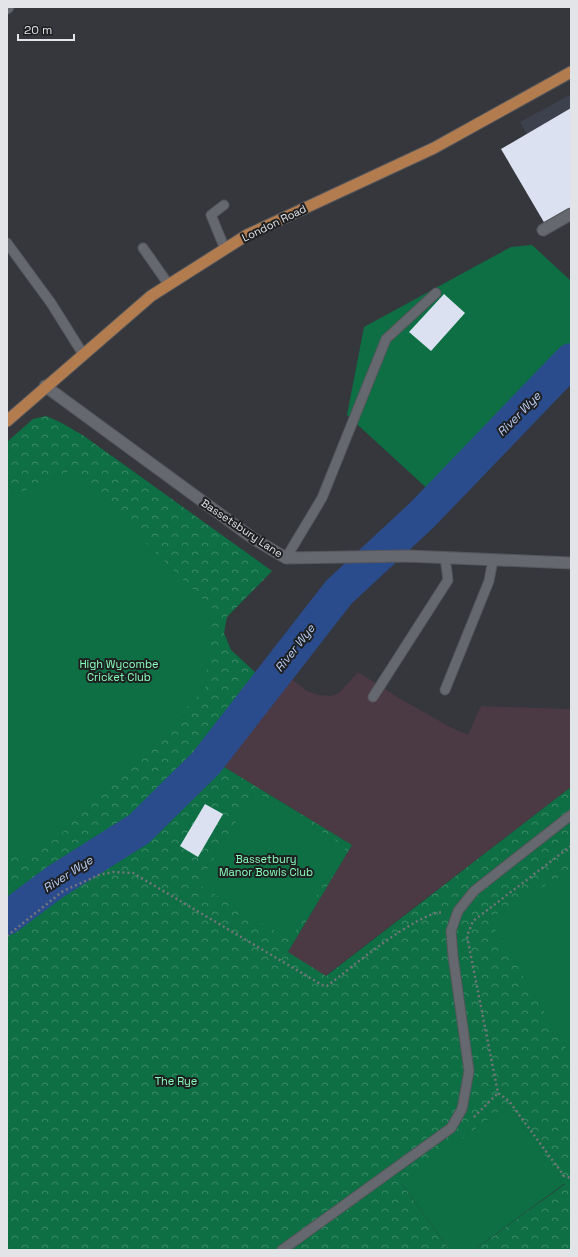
<svg xmlns="http://www.w3.org/2000/svg" width="578" height="1257" font-family="'Space Grotesk',sans-serif">
  <style>
    .built { fill: #3d414d }
    .education { fill: #4b3944 }
    .park { fill: url(#park-crowns) }
    .pitch { fill: #0d6f43 }
    .lines { fill: none; stroke-linecap: round; stroke-linejoin: round }
    .river { stroke: #2b4c8c; stroke-width: 34 }
    .building { fill: #dbe1f1 }
    .service-casing { stroke: #54565b; stroke-width: 11 }
    .minor-casing { stroke: #54565b; stroke-width: 13 }
    .primary-casing { stroke: #54565b; stroke-width: 13 }
    .path { stroke: #73757a; stroke-width: 2.5; stroke-dasharray: 2 3; stroke-linecap: butt }
    .service { stroke: #66686f; stroke-width: 9 }
    .minor { stroke: #66686f; stroke-width: 11 }
    .primary { stroke: #b27c4f; stroke-width: 11 }
    .labels { text-anchor: middle; stroke-width: 4; stroke-linejoin: round; paint-order: stroke }
    .street-label { font-size: 11px; fill: #e2e4e8; stroke: #1e1f21 }
    .park-label { font-size: 11px; fill: #88febb; stroke: #1e1f21 }
    .water-label { font-size: 12px; font-style: italic; fill: #b9cef3; stroke: #1e1f21 }
  </style>
  <defs>
    <pattern id="park-crowns" width="20" height="18" patternUnits="userSpaceOnUse"><rect width="20" height="18" fill="#0d6f43"/><path d="M2 6a3 3 0 1 1 6 0M12 15a3 3 0 1 1 6 0" fill="none" stroke="#3c8a67"/></pattern>
  </defs>
  <rect width="100%" height="100%" fill="#35373d"/>
  <path class="built" d="M 568,96 L 571,96 L 571,209 L 520,122 Z"/>
  <path class="education" d="M 358,672 L 399,698 L 450,727 L 468,735 L 481,706 L 571,709 L 571,787 L 325,976 L 288,952 L 352,845 L 216,762 L 229,747 L 270,692 L 283,680 L 290,678 L 307,691 L 318,695 L 331,696 L 339,693 Z"/>
  <g class="park">
    <path d="M 46,416 L 60,422 L 84,436 L 272,571 L 227,617 L 224,633 L 231,650 L 257,674 L 213,730 L 197,756 L 167,790 L 136,818 L 113,833 L 80,849 L 81,852 L 7,905 L 7,442 L 33,419 Z"/>
    <path d="M 216,762 L 352,845 L 288,952 L 326,976 L 571,787 L 571,1250 L 474,1250 L 565,1184 L 401,1183 L 450,1250 L 7,1250 L 7,930 L 48,896 L 96,869 L 168,818 Z"/>
  </g>
  <g class="pitch">
    <path d="M 532,245 L 571,281 L 571,343 L 432,493 L 347,415 L 364,327 L 511,247 Z"/>
    <path d="M 72,470 L 214,610 L 205,689 L 56,839 L 24,855 L 7,853 L 7,498 Z"/>
    <path d="M 255,791 L 346,847 L 290,940 L 198,884 Z"/>
    <path d="M 571,870 L 571,1056 L 489,919 Z"/>
    <path d="M 508,1105 L 565,1183 L 474,1250 L 450,1250 L 401,1183 Z"/>
  </g>
  <g class="lines">
    <path class="river" d="M 7,918 L 55,882 L 139,829 L 206,763 L 339,592 L 422,515 L 571,360"/>
  </g>
  <g class="building">
    <path d="M 571,108 L 571,209 L 545,224 L 501,149 Z"/>
    <path d="M 444,294 L 465,313 L 431,351 L 409,332 Z"/>
    <path d="M 205,804 L 223,814 L 198,857 L 180,846 Z"/>
  </g>
  <g class="lines">
    <g class="service-casing">
      <g id="service">
        <path d="M 224,205 L 211,215 L 225,249"/>
        <path d="M 7,243 L 51,303 L 83,354"/>
        <path d="M 143,248 L 169,285"/>
        <path d="M 286,558 L 322,498 L 386,339 L 436,293"/>
        <path d="M 445,690 L 489,581 L 493,560"/>
        <path d="M 373,697 L 448,580 L 445,557"/>
        <path d="M 282,1250 L 451,1128 L 462,1109 L 469,1071 L 453,956 L 451,931 L 458,911 L 474,891 L 571,815"/>
      </g>
    </g>
    <g class="minor-casing">
      <g id="minor">
        <path d="M 7,8 L 8,7"/>
        <path d="M 543,230 L 571,214"/>
        <path d="M 45,386 L 254,539 L 286,558 L 408,556 L 571,563"/>
      </g>
    </g>
    <g class="primary-casing">
      <path id="primary" d="M 7,421 L 151,296 L 247,235 L 434,148 L 571,72"/>
    </g>
    <g class="path">
      <path d="M 571,846 L 473,921 L 467,936 L 498,1093 L 509,1101 L 564,1176 L 571,1178"/>
      <path d="M 7,936 L 63,891 L 99,875 L 113,872 L 133,873 L 322,985 L 327,986 C 352,967 416,913 443,912"/>
      <path d="M 474,1117 L 498,1093"/>
    </g>
    <use href="#service" class="service"/>
    <use href="#minor" class="minor"/>
    <use href="#primary" class="primary"/>
  </g>
  <g class="labels">
    <g class="street-label">
      <text transform="translate(274 223) rotate(-26)" y="4">London Road</text>
      <text transform="translate(242 528) rotate(34)" y="4">Bassetsbury Lane</text>
    </g>
    <g class="park-label">
      <text x="119" y="668">High Wycombe<tspan x="119" dy="13">Cricket Club</tspan></text>
      <text x="266" y="863">Bassetbury<tspan x="266" dy="13">Manor Bowls Club</tspan></text>
      <text x="176" y="1085">The Rye</text>
    </g>
    <g class="water-label">
      <text transform="translate(519 414) rotate(-46)" y="4">River Wye</text>
      <text transform="translate(295 648) rotate(-52)" y="4">River Wye</text>
      <text transform="translate(68 874) rotate(-33)" y="4">River Wye</text>
    </g>
  </g>
  <rect width="578" height="1257" fill="none" stroke="#e2e4e8" stroke-width="16"/>
  <path d="M18 34v6h56v-6" fill="none" stroke="#e2e4e8" stroke-width="2"/>
  <text x="24" y="34" font-size="12" fill="#e2e4e8" stroke="#1e1f21" stroke-width="3" paint-order="stroke">20 m</text>
</svg>
